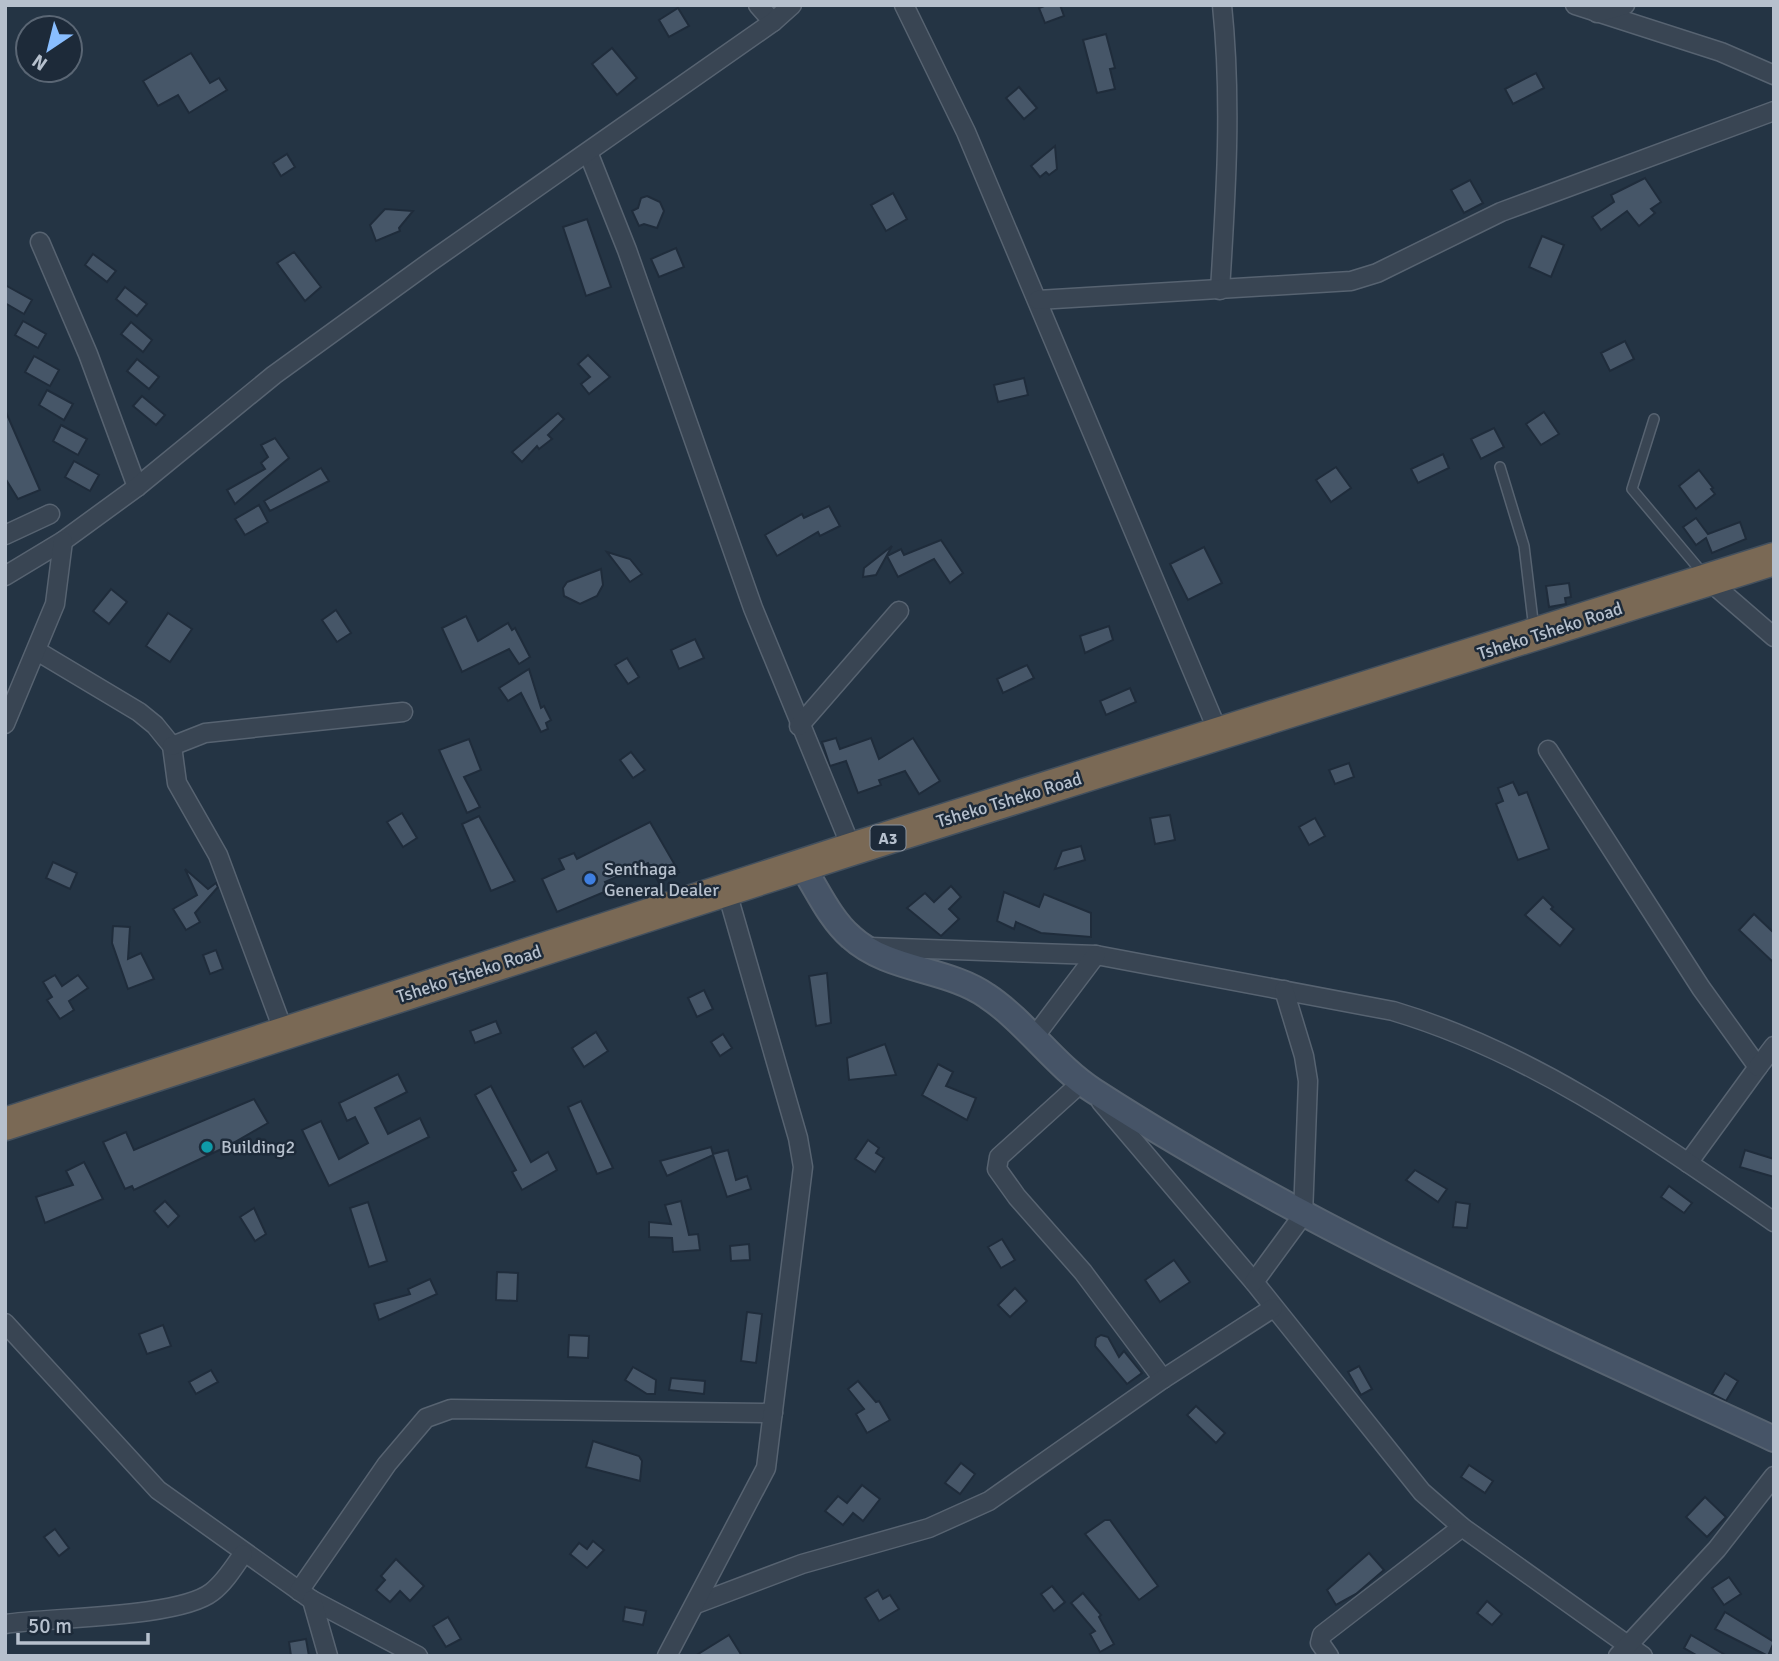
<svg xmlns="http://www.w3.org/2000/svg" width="1779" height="1661" font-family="Signika,sans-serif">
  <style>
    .building { fill: #465668; stroke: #1f2c3b; stroke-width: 2 }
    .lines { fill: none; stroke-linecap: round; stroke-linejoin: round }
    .lane-casing { stroke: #576371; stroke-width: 12 }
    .street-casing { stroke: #576371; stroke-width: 21 }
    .secondary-casing { stroke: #576371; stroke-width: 28 }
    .highway-casing { stroke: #43505e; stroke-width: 35 }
    .lane { stroke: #394553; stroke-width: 9 }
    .street { stroke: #394553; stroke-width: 18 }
    .secondary { stroke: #465467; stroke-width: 24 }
    .highway { stroke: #7a6955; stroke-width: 32 }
    .shop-dot { fill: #3f7fe0; stroke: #1d2a39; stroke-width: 2.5 }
    .culture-dot { fill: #0f9aa8; stroke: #1d2a39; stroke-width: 2.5 }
    .labels { text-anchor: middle; stroke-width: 5; stroke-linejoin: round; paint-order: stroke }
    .shield { fill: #1d2a39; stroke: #8893a1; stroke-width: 2 }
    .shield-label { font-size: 16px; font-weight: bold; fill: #b6c0cd }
    .street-label { font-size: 18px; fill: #b6c0cd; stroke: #1d2a39 }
    .poi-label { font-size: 18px; fill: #b6c0cd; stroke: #1d2a39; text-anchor: start }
  </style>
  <rect width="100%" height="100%" fill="#243444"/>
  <g class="building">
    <path d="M 1047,5 L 1060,5 L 1064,16 L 1045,23 L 1039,8 Z"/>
    <path d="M 678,8 L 689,26 L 669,37 L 659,20 Z"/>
    <path d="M 1106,34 L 1115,68 L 1110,69 L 1115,89 L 1097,93 L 1083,40 Z"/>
    <path d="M 612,48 L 637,78 L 617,95 L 592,64 Z"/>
    <path d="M 191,53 L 210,83 L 219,78 L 227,90 L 189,113 L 178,95 L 158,106 L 143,81 Z"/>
    <path d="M 1536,73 L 1544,88 L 1513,104 L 1505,89 Z"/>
    <path d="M 1019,87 L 1037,108 L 1024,119 L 1006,98 Z"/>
    <path d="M 1055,146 L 1057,169 L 1049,175 L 1046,172 L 1040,177 L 1031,166 Z"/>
    <path d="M 287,154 L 295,167 L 281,176 L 273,163 Z"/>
    <path d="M 1645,178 L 1661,202 L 1651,209 L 1655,213 L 1639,226 L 1627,211 L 1601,230 L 1592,217 L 1614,202 L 1611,195 Z"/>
    <path d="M 1470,180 L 1483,203 L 1464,213 L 1451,190 Z"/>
    <path d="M 893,193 L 907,219 L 886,231 L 871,205 Z"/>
    <path d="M 647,196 L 660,202 L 664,211 L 657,228 L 644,224 L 639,226 L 632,211 L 638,208 L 641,198 Z"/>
    <path d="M 385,209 L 413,211 L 399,228 L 400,231 L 376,241 L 370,225 Z"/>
    <path d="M 587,219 L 611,287 L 586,296 L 563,227 Z"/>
    <path d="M 1542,236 L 1564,245 L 1551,277 L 1529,267 Z"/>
    <path d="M 676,248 L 684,267 L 659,277 L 651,259 Z"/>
    <path d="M 294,252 L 321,287 L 305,301 L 277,263 Z"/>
    <path d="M 93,254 L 116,271 L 107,282 L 85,265 Z"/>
    <path d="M 5,285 L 32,300 L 24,314 L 5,303 Z"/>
    <path d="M 125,287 L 147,304 L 137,316 L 116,299 Z"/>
    <path d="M 23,321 L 46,334 L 38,348 L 15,335 Z"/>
    <path d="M 131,322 L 152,340 L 143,352 L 121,334 Z"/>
    <path d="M 1625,341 L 1634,359 L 1610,371 L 1601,353 Z"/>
    <path d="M 588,355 L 610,377 L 589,394 L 581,384 L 590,377 L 578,364 Z"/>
    <path d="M 34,356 L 59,370 L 50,386 L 25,372 Z"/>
    <path d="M 137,359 L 159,377 L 149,389 L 127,371 Z"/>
    <path d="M 1024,378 L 1028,395 L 998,402 L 994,385 Z"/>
    <path d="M 47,390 L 73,404 L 64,420 L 39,405 Z"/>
    <path d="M 142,396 L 165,415 L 156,425 L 133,406 Z"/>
    <path d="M 5,410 L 40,490 L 18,499 L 5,478 Z"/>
    <path d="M 1544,412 L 1559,434 L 1541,445 L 1526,424 Z"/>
    <path d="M 558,413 L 564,419 L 548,435 L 552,439 L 539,449 L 537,446 L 522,462 L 512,452 Z"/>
    <path d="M 61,425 L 87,439 L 78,455 L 53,441 Z"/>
    <path d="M 1494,428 L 1504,447 L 1481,459 L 1471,439 Z"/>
    <path d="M 275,438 L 289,458 L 235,504 L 227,490 L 265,469 L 261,463 L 268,457 L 261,445 Z"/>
    <path d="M 1443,454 L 1449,468 L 1418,483 L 1411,469 Z"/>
    <path d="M 74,461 L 99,475 L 90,491 L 65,477 Z"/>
    <path d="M 1336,467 L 1351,488 L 1331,502 L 1316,480 Z"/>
    <path d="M 321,468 L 329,481 L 270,511 L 264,501 Z"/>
    <path d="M 1699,470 L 1713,488 L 1711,489 L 1715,494 L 1696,509 L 1679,486 Z"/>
    <path d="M 259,505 L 268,522 L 245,535 L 235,519 Z"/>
    <path d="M 829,506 L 840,526 L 820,536 L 818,532 L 777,556 L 765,535 L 802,514 L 804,518 Z"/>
    <path d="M 1696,518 L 1708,534 L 1740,522 L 1746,539 L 1712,553 L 1706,538 L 1696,545 L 1683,527 Z"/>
    <path d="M 941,540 L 963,573 L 950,583 L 934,559 L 898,577 L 887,556 L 901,549 L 904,555 Z"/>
    <path d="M 892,546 L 876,575 L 863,577 L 864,568 Z"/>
    <path d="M 1204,547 L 1222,583 L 1188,600 L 1170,564 Z"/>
    <path d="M 607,552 L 630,559 L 642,574 L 630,582 Z"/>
    <path d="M 601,569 L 603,585 L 597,596 L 580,604 L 564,596 L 563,588 L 567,582 Z"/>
    <path d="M 1569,583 L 1571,597 L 1565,598 L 1566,604 L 1549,607 L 1546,586 Z"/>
    <path d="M 111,589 L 127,602 L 109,624 L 93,611 Z"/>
    <path d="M 336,610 L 351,633 L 337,642 L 322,620 Z"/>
    <path d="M 168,613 L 192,629 L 170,662 L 146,646 Z"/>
    <path d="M 466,616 L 478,641 L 508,623 L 512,630 L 515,628 L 530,657 L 519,664 L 509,649 L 462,672 L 442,628 Z"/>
    <path d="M 1109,626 L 1113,640 L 1085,653 L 1080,636 Z"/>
    <path d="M 695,639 L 704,658 L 679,669 L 671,650 Z"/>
    <path d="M 627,658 L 639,677 L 628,684 L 615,665 Z"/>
    <path d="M 1027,665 L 1034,678 L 1003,693 L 997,679 Z"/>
    <path d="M 529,669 L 541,708 L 544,706 L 551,720 L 546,723 L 548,729 L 541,732 L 521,693 L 508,701 L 499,688 Z"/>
    <path d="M 1130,688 L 1136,702 L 1106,715 L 1100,701 Z"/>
    <path d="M 836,738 L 840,749 L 871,738 L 879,759 L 913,738 L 940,781 L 919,794 L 905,771 L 879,780 L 881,785 L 858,793 L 846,761 L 830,766 L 822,742 Z"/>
    <path d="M 469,739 L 481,770 L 464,777 L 480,807 L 467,813 L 439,750 Z"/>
    <path d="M 631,752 L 645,770 L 633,778 L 620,760 Z"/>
    <path d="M 1349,763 L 1354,777 L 1335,784 L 1329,770 Z"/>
    <path d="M 1513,782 L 1519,795 L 1527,792 L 1549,849 L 1518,860 L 1496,804 L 1503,801 L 1498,788 Z"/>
    <path d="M 402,813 L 417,838 L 403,847 L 387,822 Z"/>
    <path d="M 1170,815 L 1175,840 L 1155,844 L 1150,818 Z"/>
    <path d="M 479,816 L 515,881 L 491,891 L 462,824 Z"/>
    <path d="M 1315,818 L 1325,836 L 1309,845 L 1299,827 Z"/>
    <path d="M 650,822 L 679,872 L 659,883 L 648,863 L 605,882 L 609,890 L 557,912 L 542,879 L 564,869 L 559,859 L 574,853 L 577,859 Z"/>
    <path d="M 1081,846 L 1085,860 L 1055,869 L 1062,851 Z"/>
    <path d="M 53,862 L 77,873 L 70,889 L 46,878 Z"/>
    <path d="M 185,869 L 208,889 L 216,883 L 218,887 L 195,913 L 200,922 L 186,930 L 173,909 L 197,895 Z"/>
    <path d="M 951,886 L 961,897 L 949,909 L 959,919 L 941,936 L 907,908 L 925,893 L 934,902 Z"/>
    <path d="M 1004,892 L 1039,907 L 1044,894 L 1091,913 L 1091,937 L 1041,933 L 1016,922 L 1014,929 L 997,921 Z"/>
    <path d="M 1543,897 L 1553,907 L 1551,909 L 1574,929 L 1560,946 L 1525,915 Z"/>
    <path d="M 1754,914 L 1774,933 L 1774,963 L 1739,930 Z"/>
    <path d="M 113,926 L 130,927 L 128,959 L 141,953 L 154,979 L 128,989 L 112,943 Z"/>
    <path d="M 216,950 L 223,969 L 210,974 L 203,955 Z"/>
    <path d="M 827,973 L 831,1023 L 816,1026 L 809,976 Z"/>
    <path d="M 55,975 L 62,986 L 78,975 L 88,988 L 69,1001 L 74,1010 L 60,1019 L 47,1000 L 52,997 L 43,982 Z"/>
    <path d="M 704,990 L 713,1009 L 697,1017 L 688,998 Z"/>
    <path d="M 496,1021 L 501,1033 L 475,1043 L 470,1031 Z"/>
    <path d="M 596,1032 L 608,1051 L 584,1067 L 572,1048 Z"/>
    <path d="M 723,1034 L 732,1048 L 720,1056 L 711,1042 Z"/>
    <path d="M 885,1044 L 896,1075 L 849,1080 L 847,1058 Z"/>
    <path d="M 938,1064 L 953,1072 L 946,1086 L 976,1098 L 967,1120 L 922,1095 Z"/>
    <path d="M 398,1074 L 407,1092 L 375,1108 L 388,1134 L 420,1118 L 429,1137 L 329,1186 L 302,1130 L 321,1121 L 339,1159 L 368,1143 L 355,1117 L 347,1121 L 339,1103 Z"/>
    <path d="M 491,1086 L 531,1162 L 548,1152 L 557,1170 L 522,1190 L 512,1172 L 516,1170 L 475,1095 Z"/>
    <path d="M 254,1099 L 268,1123 L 228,1146 L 134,1190 L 132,1186 L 125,1189 L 103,1142 L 126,1132 L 134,1150 Z"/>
    <path d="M 581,1101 L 613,1168 L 597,1174 L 568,1107 Z"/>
    <path d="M 868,1140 L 879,1148 L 876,1153 L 884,1158 L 875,1172 L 855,1159 Z"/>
    <path d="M 711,1147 L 713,1154 L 728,1150 L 736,1180 L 747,1176 L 751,1189 L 727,1197 L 713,1155 L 667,1176 L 660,1161 Z"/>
    <path d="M 1745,1150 L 1774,1159 L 1774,1177 L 1740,1167 Z"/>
    <path d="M 84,1162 L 103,1199 L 45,1223 L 36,1197 L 73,1185 L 66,1171 Z"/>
    <path d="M 1415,1170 L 1447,1189 L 1438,1202 L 1406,1180 Z"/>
    <path d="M 1669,1186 L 1692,1203 L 1684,1213 L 1661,1197 Z"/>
    <path d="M 165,1201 L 179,1216 L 168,1227 L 154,1211 Z"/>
    <path d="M 681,1201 L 689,1235 L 698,1234 L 700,1250 L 673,1252 L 672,1238 L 649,1237 L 649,1222 L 671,1224 L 665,1205 Z"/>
    <path d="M 368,1202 L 387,1261 L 369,1267 L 350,1208 Z"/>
    <path d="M 1456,1202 L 1470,1204 L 1467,1228 L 1453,1227 Z"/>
    <path d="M 254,1208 L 266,1234 L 255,1241 L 240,1217 Z"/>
    <path d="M 1002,1239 L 1015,1260 L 1001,1268 L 988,1247 Z"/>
    <path d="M 749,1244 L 750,1260 L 731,1261 L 730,1246 Z"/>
    <path d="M 1174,1260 L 1190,1282 L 1160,1302 L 1145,1280 Z"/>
    <path d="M 497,1272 L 518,1273 L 517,1301 L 496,1300 Z"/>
    <path d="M 430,1279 L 437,1294 L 379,1320 L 374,1304 L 410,1294 L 408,1289 Z"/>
    <path d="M 1015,1288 L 1027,1301 L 1010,1317 L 998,1305 Z"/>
    <path d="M 747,1312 L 762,1314 L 756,1363 L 741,1361 Z"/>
    <path d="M 163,1325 L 171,1346 L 147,1354 L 139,1334 Z"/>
    <path d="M 569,1335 L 589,1336 L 588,1358 L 568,1357 Z"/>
    <path d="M 1101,1335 L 1108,1337 L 1119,1357 L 1124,1351 L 1142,1373 L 1127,1384 L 1095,1346 L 1096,1338 Z"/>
    <path d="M 1359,1366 L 1372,1389 L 1361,1395 L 1348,1372 Z"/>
    <path d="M 633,1367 L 656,1380 L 655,1394 L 647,1394 L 625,1380 Z"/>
    <path d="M 211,1370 L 218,1382 L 196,1394 L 189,1382 Z"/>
    <path d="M 1725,1373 L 1738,1381 L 1726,1401 L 1712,1394 Z"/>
    <path d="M 671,1378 L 705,1381 L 704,1394 L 669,1390 Z"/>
    <path d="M 858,1381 L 876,1402 L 879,1401 L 890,1420 L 867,1433 L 856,1414 L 864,1409 L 848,1389 Z"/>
    <path d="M 1196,1406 L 1225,1433 L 1216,1443 L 1187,1415 Z"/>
    <path d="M 593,1441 L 639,1456 L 642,1461 L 640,1481 L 586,1467 Z"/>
    <path d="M 961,1463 L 975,1474 L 960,1494 L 945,1483 Z"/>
    <path d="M 1469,1465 L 1493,1481 L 1485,1493 L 1461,1477 Z"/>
    <path d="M 862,1485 L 880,1499 L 863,1521 L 853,1513 L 843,1525 L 825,1511 L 838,1496 L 847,1503 Z"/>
    <path d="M 1705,1497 L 1726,1517 L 1707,1537 L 1686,1517 Z"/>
    <path d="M 1105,1520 L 1110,1520 L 1158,1586 L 1139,1600 L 1085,1534 Z"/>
    <path d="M 55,1529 L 69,1548 L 59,1556 L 44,1537 Z"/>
    <path d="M 593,1541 L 604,1550 L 587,1568 L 570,1554 L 579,1543 L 587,1549 Z"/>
    <path d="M 1369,1553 L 1384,1570 L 1356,1594 L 1336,1605 L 1327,1590 Z"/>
    <path d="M 396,1559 L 424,1586 L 410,1601 L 400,1591 L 390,1602 L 376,1590 L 385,1580 L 381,1576 Z"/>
    <path d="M 1729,1577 L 1741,1594 L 1724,1605 L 1712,1588 Z"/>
    <path d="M 1052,1586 L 1065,1602 L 1054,1611 L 1041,1594 Z"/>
    <path d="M 878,1590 L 883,1599 L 890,1595 L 899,1609 L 879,1621 L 865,1598 Z"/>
    <path d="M 1083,1593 L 1101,1615 L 1099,1617 L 1114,1644 L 1100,1652 L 1090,1634 L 1095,1631 L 1071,1603 Z"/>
    <path d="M 1487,1601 L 1502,1614 L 1492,1625 L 1477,1613 Z"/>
    <path d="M 625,1607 L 646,1611 L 643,1625 L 623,1621 Z"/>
    <path d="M 1725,1612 L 1774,1642 L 1768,1656 L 1715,1629 Z"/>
    <path d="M 448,1617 L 461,1639 L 446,1647 L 433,1626 Z"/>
    <path d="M 729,1635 L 742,1656 L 695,1656 Z"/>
    <path d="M 1691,1635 L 1727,1656 L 1698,1656 L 1684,1648 Z"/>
    <path d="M 306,1639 L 309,1656 L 291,1656 L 289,1642 Z"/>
  </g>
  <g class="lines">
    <g class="lane-casing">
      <g id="lane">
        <path d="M 1654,419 L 1632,489 L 1705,576"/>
        <path d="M 1500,467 L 1524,546 L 1534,629"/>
      </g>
    </g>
    <g class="street-casing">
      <g id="street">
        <path d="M 758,5 L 773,22"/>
        <path d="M 904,5 L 966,132 L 1219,734"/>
        <path d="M 1575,5 L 1721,52 L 1774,75"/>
        <path d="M 1597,13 L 1625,5"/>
        <path d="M 588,152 L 627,250 L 753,608 L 852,849"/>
        <path d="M 40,242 L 88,354 L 137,487"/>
        <path d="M 1220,290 C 1226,194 1232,100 1222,5"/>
        <path d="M 1038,300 L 1351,281 L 1377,273 L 1501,212 L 1774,111"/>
        <path d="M 5,535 L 50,514"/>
        <path d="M 5,576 L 63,541 L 137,487 L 274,375 L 430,262 L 773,22 L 792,5"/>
        <path d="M 1708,580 L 1774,637"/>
        <path d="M 37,651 L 139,712 L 155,725 L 172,746 L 177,783 L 218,855 L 285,1035"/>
        <path d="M 5,724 L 55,604 L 63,541"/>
        <path d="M 799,726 L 899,611"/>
        <path d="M 172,746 L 205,733 L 403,712"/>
        <path d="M 1548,750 L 1701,988 L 1758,1067 L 1688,1163"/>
        <path d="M 870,947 L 1096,955 L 1393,1011 C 1534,1053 1654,1139 1774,1222"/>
        <path d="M 1035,1036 L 1096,955"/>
        <path d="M 1758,1067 L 1774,1046"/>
        <path d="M 1082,1082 L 999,1157 L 997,1169 L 1017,1197 L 1083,1272 L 1163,1379"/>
        <path d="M 1101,1102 L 1254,1282 L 1422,1492 L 1462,1527 L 1643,1656"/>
        <path d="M 1254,1282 L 1303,1215 L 1308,1081 L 1304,1056 L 1284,990"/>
        <path d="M 5,1323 L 158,1490 L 312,1600 L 418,1656"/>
        <path d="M 299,1591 L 387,1464 L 426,1418 L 451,1409 L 773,1413"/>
        <path d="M 312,1600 L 328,1656"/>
        <path d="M 696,1604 L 802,1564 L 929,1528 L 989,1501 L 1163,1379 L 1273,1308"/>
        <path d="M 5,1624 C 51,1617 179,1618 212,1592 C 225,1582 234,1567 243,1554"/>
        <path d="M 667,1656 L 766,1468 L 803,1167 L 798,1138 L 727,892"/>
        <path d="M 1329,1656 L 1320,1643 L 1322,1635 L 1462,1527"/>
        <path d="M 1618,1656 L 1717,1549 L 1774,1476"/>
      </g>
    </g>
    <g class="secondary-casing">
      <path id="secondary" d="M 802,866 C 817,889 830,919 851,937 C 888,971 947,968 987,996 C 1026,1022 1055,1066 1094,1091 C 1309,1230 1543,1332 1774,1439"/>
    </g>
    <g class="highway-casing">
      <path id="highway" d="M 5,1124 L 852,849 L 1774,559"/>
    </g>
    <use href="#lane" class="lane"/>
    <use href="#street" class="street"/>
    <use href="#secondary" class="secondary"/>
    <use href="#highway" class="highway"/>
  </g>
  <circle class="shop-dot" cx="590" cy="879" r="7"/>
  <circle class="culture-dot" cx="207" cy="1147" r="7"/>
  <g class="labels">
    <rect class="shield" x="870.5" y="825.5" width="35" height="25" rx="5"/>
    <g class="shield-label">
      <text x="888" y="844">A3</text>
    </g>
    <g class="street-label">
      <text transform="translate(1550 631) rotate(-18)" y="6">Tsheko Tsheko Road</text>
      <text transform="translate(1009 800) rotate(-17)" y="6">Tsheko Tsheko Road</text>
      <text transform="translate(469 974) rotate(-18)" y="6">Tsheko Tsheko Road</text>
    </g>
    <g class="poi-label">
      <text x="604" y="875">Senthaga<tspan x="604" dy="21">General Dealer</tspan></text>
      <text x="221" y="1153">Building2</text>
    </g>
  </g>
  <rect width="1779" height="1661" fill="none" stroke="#b6c0cd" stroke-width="14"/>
  <g transform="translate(49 49) rotate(215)"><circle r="33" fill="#1d2a39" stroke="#5a6674" stroke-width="2"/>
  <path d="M0-5L12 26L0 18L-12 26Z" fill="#89beff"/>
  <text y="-10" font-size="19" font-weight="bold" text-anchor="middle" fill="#b6c0cd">N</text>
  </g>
  <path d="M18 1633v10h130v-10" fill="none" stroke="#b6c0cd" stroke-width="3.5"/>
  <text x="28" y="1633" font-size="21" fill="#b6c0cd" stroke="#1d2a39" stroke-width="5" paint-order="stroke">50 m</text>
</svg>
